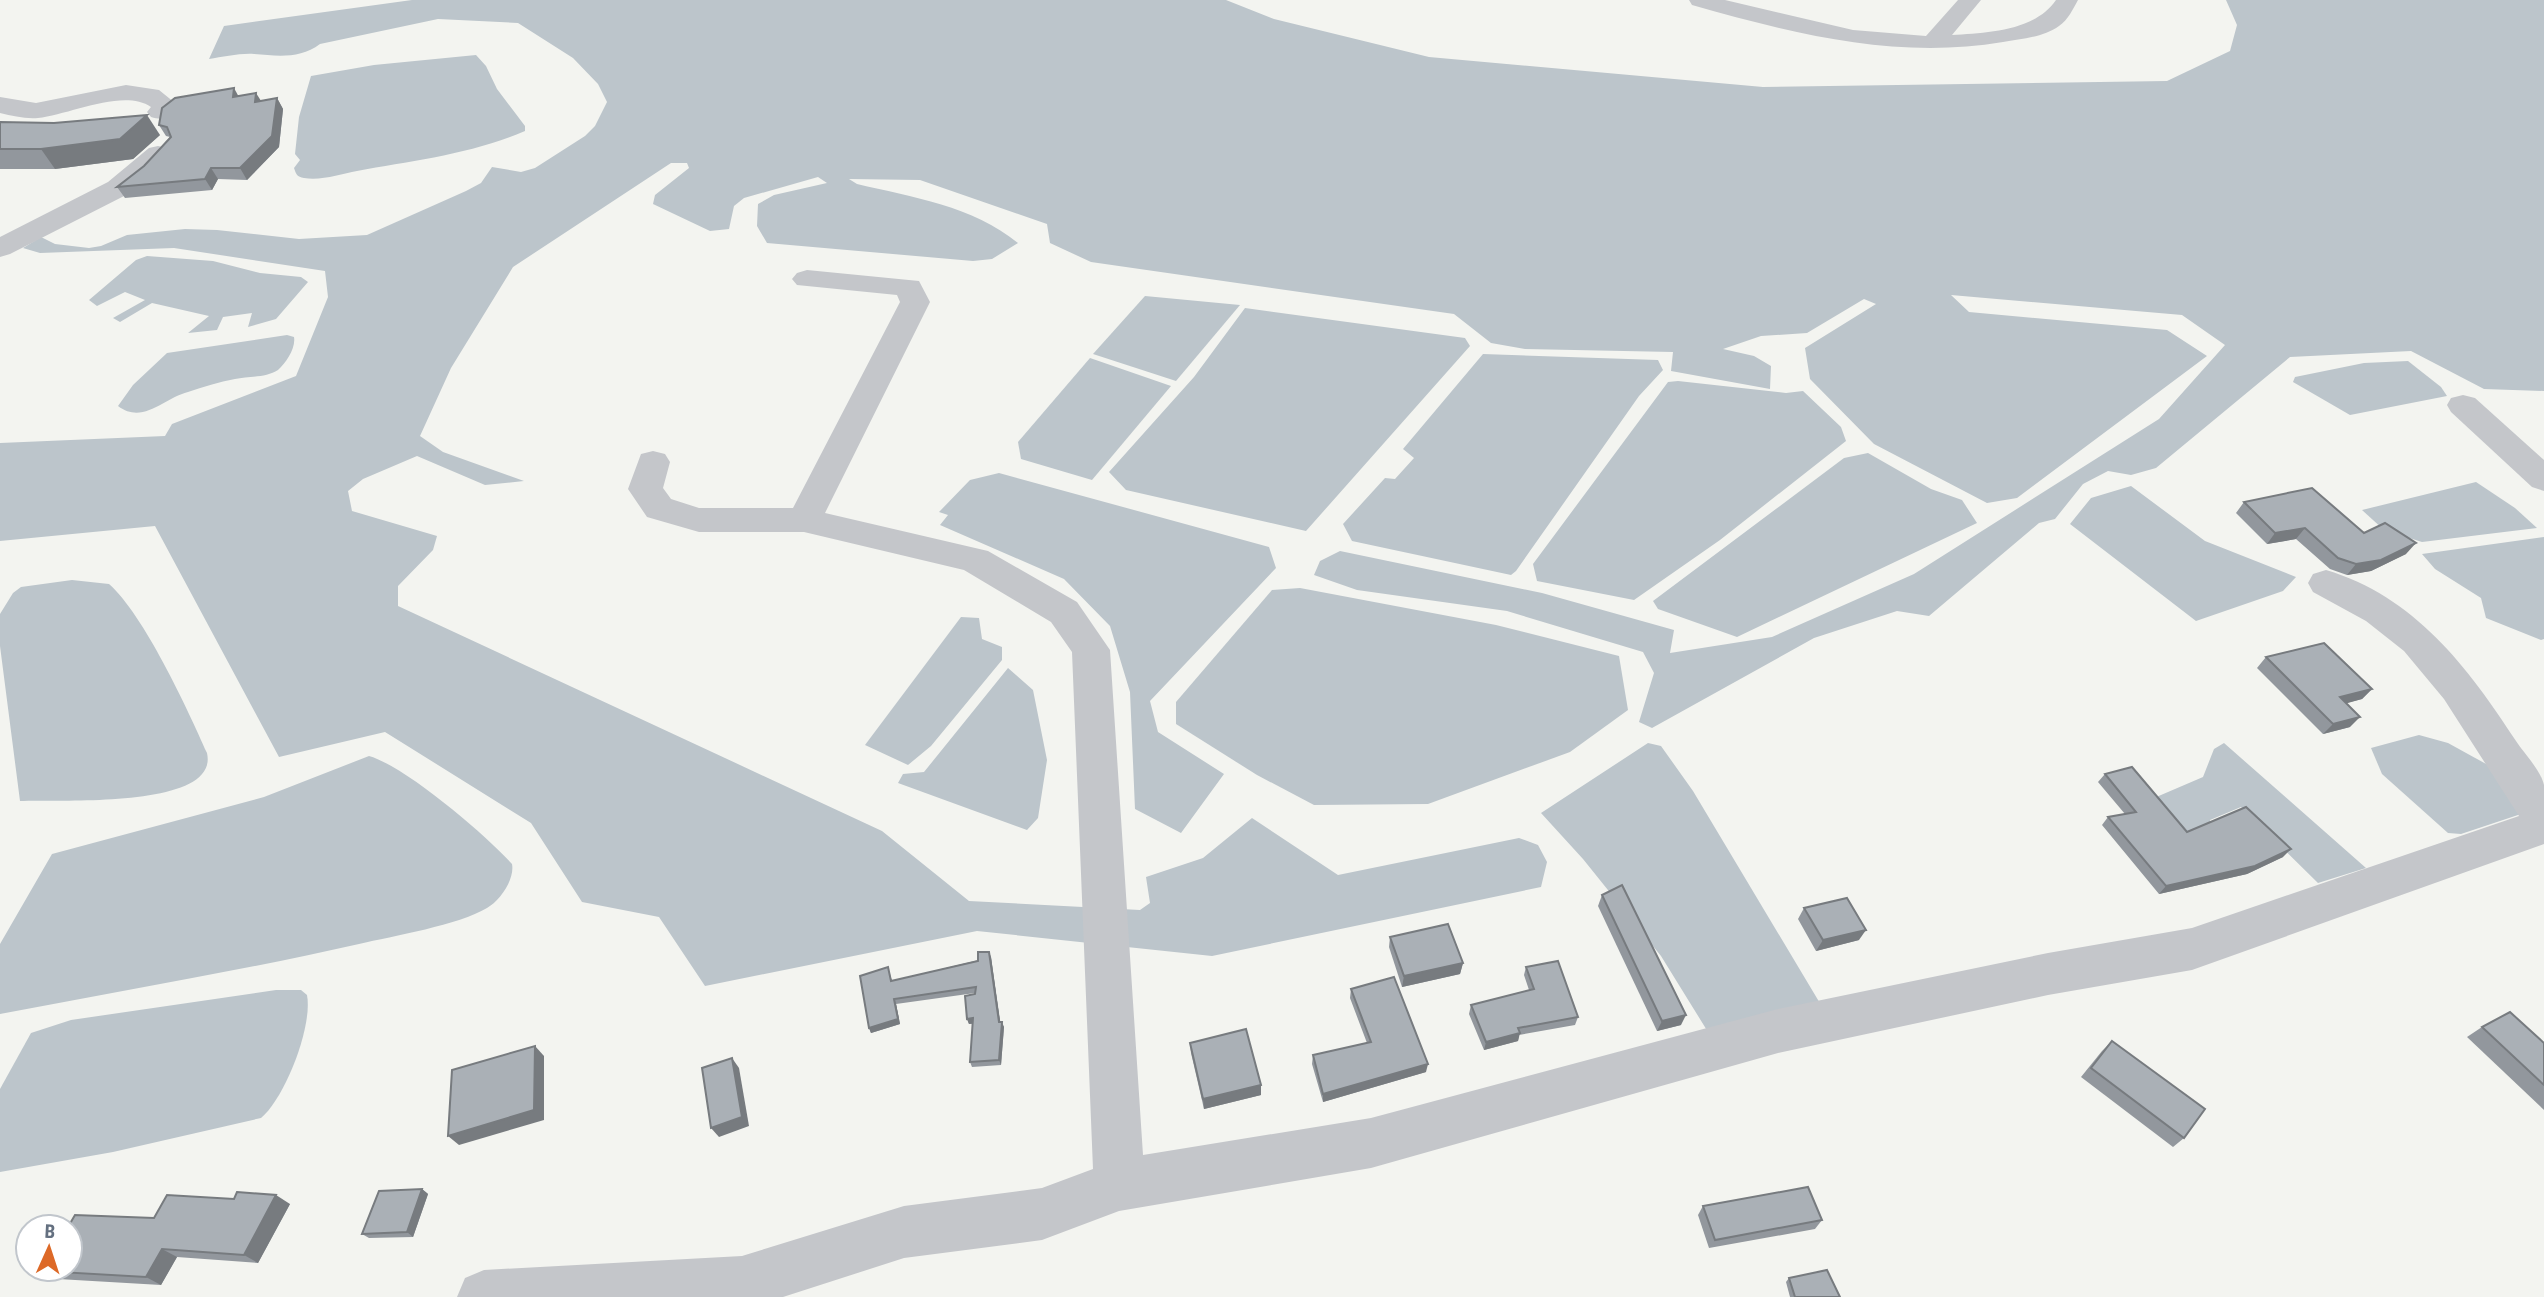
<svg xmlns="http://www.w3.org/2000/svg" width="2544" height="1297" font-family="'Roboto Condensed',sans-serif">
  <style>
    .water { fill: #bcc5cb }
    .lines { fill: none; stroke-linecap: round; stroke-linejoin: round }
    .minor { fill: #c4c6ca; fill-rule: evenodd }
    .wall { fill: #92979d }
    .shaded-wall { fill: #777b7f }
    .building { fill: #aab0b6; stroke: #777b7f; stroke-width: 2 }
  </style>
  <rect width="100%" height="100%" fill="#f3f4f0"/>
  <g class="water">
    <path d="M 412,0 L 1226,0 L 1274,19 L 1429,57 L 1763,87 L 2167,81 L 2230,51 L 2237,25 L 2226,0 L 2544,0 L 2544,391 L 2484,389 L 2411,351 L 2290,357 L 2156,468 L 2131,475 L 2108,471 L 2083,484 L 2055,519 L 2039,523 L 1929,616 L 1897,611 L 1814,638 L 1652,728 L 1639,722 L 1654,673 L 1643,652 L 1507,611 L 1357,590 L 1314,575 L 1320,561 L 1340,551 L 1542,593 L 1674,630 L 1670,653 L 1772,637 L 1914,574 L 2159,419 L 2225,345 L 2182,315 L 1951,295 L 1969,312 L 2167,330 L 2207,356 L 2017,498 L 1987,503 L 1874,444 L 1810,379 L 1805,348 L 1876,304 L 1864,299 L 1807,333 L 1761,336 L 1723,349 L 1754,356 L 1771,366 L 1770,389 L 1671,371 L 1673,352 L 1525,349 L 1491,343 L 1454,314 L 1091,262 L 1050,243 L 1047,224 L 920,180 L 849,179 L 857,184 C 912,197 973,206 1018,243 L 992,259 L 973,261 L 767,243 L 757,226 L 758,204 L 774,195 L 827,183 L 818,177 L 744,198 L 734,206 L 729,229 L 710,231 L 653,204 L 655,195 L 689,168 L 687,163 L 671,163 L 513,267 L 451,368 L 420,436 L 443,452 L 524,481 L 485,485 L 417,456 L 363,479 L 348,491 L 352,511 L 437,536 L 433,550 L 398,586 L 398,606 L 882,831 L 969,901 L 1140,910 L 1150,903 L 1146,877 L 1203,858 L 1252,818 L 1338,875 L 1519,838 L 1538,845 L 1547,862 L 1541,887 L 1212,956 L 977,931 L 705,986 L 659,917 L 582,902 L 531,823 L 385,732 L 279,757 L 155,526 L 0,541 L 0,443 L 165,436 L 172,424 L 296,376 L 328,297 L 325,271 L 174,248 L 40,253 L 23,248 L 41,237 L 55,244 L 89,248 L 101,246 L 127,235 L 185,229 L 217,230 L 299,239 L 367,235 L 466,191 L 481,183 L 492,167 L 521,172 L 535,168 L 585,136 L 595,126 L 607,102 L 598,84 L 573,58 L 518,23 L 438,19 L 320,44 C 300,59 278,56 254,54 C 240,53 223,57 209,59 L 224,26 Z"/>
    <path d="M 476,55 L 486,66 L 497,89 L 525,126 L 525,131 C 473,154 412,161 357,171 C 341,174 321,181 304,178 C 297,177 296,174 294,168 L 300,160 L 295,154 L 299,117 L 311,76 L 374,65 Z"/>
    <path d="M 147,256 L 213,261 L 260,273 L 301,277 L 308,282 L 276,319 L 248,327 L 252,313 L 223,317 L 217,330 L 188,333 L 209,316 L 152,303 L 120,322 L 113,318 L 145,300 L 125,292 L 97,306 L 89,300 L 136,260 Z"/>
    <path d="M 1145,296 L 1240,305 L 1176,381 L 1093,354 Z"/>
    <path d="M 1245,308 L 1465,338 L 1470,346 L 1306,531 L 1126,490 L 1109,472 L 1194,377 Z"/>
    <path d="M 287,335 L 294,337 C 296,348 286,363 278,370 C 266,378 248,376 235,379 C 219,382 203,387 188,392 C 164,398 143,425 118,406 L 133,385 L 167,353 Z"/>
    <path d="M 1483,354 L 1658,360 L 1663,370 L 1639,396 L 1516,571 L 1511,575 L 1352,541 L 1343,524 L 1385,478 L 1395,479 L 1414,458 L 1403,449 Z"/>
    <path d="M 1090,358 L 1171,386 L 1092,480 L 1021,459 L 1018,442 Z"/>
    <path d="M 2408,361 L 2441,387 L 2447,396 L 2350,415 L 2293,382 L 2295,377 L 2364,363 Z"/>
    <path d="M 1678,381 L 1786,393 L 1803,391 L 1841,427 L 1846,441 L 1720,540 L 1634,600 L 1537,581 L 1533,564 L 1668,382 Z"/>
    <path d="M 1868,453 L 1931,489 L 1962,500 L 1977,523 L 1737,637 L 1658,609 L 1653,601 L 1844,458 Z"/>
    <path d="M 999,473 L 1269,547 L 1276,568 L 1150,701 L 1158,732 L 1224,774 L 1181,833 L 1135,809 L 1130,692 L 1110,626 L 1064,579 L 940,525 L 948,515 L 939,512 L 970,480 Z"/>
    <path d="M 2476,482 L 2515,508 L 2537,528 L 2422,542 L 2384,530 L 2362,510 Z"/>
    <path d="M 2131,486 L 2205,541 L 2296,577 L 2283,591 L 2196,621 L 2070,524 L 2091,498 Z"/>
    <path d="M 2544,537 L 2544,639 L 2541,640 L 2486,618 L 2481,598 L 2435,569 L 2422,554 Z"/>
    <path d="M 72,580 L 109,584 C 144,615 187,708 207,753 C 220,810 55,799 20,801 L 0,646 L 0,614 L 13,593 L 21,587 Z"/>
    <path d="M 1300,588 L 1496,625 L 1619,656 L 1628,710 L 1570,752 L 1428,804 L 1314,805 L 1257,775 L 1176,724 L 1176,702 L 1272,590 Z"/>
    <path d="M 961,617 L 979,618 L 982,639 L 1002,647 L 1002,660 L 931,746 L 908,765 L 865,745 Z"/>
    <path d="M 1008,668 L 1033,690 L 1047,760 L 1038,818 L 1027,830 L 898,783 L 903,774 L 924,772 Z"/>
    <path d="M 2419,735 L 2448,743 L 2497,770 L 2521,814 L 2461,834 L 2448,833 L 2382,774 L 2371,748 Z"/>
    <path d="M 1648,743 L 1661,746 L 1693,791 L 1824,1010 L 1708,1032 L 1661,956 L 1583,859 L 1541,813 Z"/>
    <path d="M 2224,743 L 2366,868 L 2318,883 L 2241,807 L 2210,820 L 2211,826 L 2186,840 L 2154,798 L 2203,777 L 2214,749 Z"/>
    <path d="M 369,756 C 405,766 486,835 512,864 C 515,879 500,901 487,908 C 459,925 393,936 359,944 C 240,971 120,991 0,1014 L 0,944 L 52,854 L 264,797 Z"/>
    <path d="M 276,990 L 301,990 L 307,995 C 313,1026 285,1098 261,1118 L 113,1152 L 0,1172 L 0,1089 L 31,1033 L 71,1020 Z"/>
  </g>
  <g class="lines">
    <g class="minor">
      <path d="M 1689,0 L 1725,0 L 1853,30 L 1926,36 L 1958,0 L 1981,0 L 1952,35 C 1987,33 2035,31 2056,0 L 2078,0 C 2073,9 2068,20 2059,26 C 2044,37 2021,39 2003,42 C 1896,60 1795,34 1692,5 Z"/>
      <path d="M 126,85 L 159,90 L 180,107 C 172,118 163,121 151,117 L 147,112 L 151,107 C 123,88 69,115 38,118 C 25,119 13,116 0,113 L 0,97 L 36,103 Z"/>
      <path d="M 158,146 L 167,148 L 171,154 L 128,194 L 10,254 L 0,257 L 0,237 L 108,182 L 149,148 Z"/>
      <path d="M 807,270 L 919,281 L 930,302 L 825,513 L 988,551 L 1077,602 L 1110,650 L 1143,1155 L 1371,1118 L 1778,1009 L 2048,953 L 2192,928 L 2519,816 L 2444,699 L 2404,651 L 2366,621 L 2313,592 L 2308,583 L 2313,574 L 2326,570 C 2414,596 2468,667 2516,741 C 2524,753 2541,771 2544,785 C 2544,803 2544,826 2544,844 L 2192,970 L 2048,995 L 1778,1053 L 1371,1168 L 1119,1211 L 1042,1240 L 904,1258 L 783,1297 L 457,1297 L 465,1278 L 484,1270 L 742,1256 L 904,1206 L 1042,1188 L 1093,1169 L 1072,652 L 1051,622 L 964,570 L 804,532 L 699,532 L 647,517 L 628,489 L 641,454 L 653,451 L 665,454 L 670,462 L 663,488 L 671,499 L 699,508 L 793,508 L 900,302 L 897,295 L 797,285 L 792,279 L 797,273 Z"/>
      <path d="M 2463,395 L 2475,398 L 2544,460 L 2544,491 L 2532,487 L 2451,412 L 2447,405 L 2451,398 Z"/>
    </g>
  </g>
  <g class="wall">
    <path d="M 238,96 L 261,101 L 277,98 L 283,109 L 279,147 L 247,180 L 218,179 L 212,190 L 125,198 L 117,187 L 144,166 L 170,137 L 166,136 L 159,125 Z"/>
    <path d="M 0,122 L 160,135 L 133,159 L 55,169 L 0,169 Z"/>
    <path d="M 2244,502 L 2364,533 L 2406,554 L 2371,571 L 2347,575 L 2330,569 L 2296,539 L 2267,544 L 2236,513 Z"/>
    <path d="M 2266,657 L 2372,689 L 2362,699 L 2346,703 L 2350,727 L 2323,734 L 2257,668 Z"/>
    <path d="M 2105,774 L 2187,832 L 2283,857 L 2247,874 L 2159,894 L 2102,825 L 2108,817 L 2125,814 L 2098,782 Z"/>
    <path d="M 1602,895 L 1681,1025 L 1657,1031 L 1598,906 Z"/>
    <path d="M 1804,908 L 1859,940 L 1816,951 L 1798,919 Z"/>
    <path d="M 1390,937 L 1463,963 L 1460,974 L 1402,987 L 1389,947 Z"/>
    <path d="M 991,957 L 1000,1022 L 1004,1027 L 1001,1065 L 972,1067 L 970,1062 L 973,1024 L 969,1024 L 967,1019 L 975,993 L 896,1004 L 900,1024 L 871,1033 L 869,1028 L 888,967 L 892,981 Z"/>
    <path d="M 1526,967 L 1578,1017 L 1575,1025 L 1519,1035 L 1518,1041 L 1484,1050 L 1469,1014 L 1471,1005 L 1529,990 L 1524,975 Z"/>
    <path d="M 1351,989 L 1426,1072 L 1323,1102 L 1312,1064 L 1313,1055 L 1367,1043 L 1350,998 Z"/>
    <path d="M 2482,1027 L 2544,1043 L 2544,1110 L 2467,1037 Z"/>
    <path d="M 2112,1041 L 2184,1138 L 2173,1147 L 2081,1077 L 2102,1051 Z"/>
    <path d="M 1190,1043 L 1261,1095 L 1204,1109 L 1191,1053 Z"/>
    <path d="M 422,1189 L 428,1194 L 413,1237 L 369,1238 L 362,1234 Z"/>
    <path d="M 290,1204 L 258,1263 L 177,1257 L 161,1285 L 58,1279 L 41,1271 L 154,1218 Z"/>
    <path d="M 1703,1206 L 1822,1220 L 1815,1229 L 1709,1248 L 1698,1215 Z"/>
    <path d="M 1789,1278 L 1840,1297 L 1790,1297 L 1786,1282 Z"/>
  </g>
  <g class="shaded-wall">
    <path d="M 234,88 L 240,99 L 233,97 Z"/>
    <path d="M 256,93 L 263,104 L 255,102 Z"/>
    <path d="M 277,98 L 283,109 L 279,147 L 247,180 L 240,168 Z"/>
    <path d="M 147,115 L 160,135 L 133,159 L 55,169 L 41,149 Z"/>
    <path d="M 211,168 L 218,179 L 212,190 L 205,179 Z"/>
    <path d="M 2305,528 L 2296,539 L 2267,544 L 2275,533 Z"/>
    <path d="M 2416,543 L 2406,554 L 2371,571 L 2347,575 L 2356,564 Z"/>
    <path d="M 2372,689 L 2362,699 L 2330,708 L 2340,697 Z"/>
    <path d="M 2360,717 L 2350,727 L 2323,734 L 2333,724 Z"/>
    <path d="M 2291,849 L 2283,857 L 2247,874 L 2159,894 L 2166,886 Z"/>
    <path d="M 1866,930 L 1859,940 L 1816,951 L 1823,940 Z"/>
    <path d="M 989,952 L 991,957 L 1001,1027 L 999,1022 Z"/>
    <path d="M 1463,963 L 1460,974 L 1402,987 L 1404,976 Z"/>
    <path d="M 894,999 L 896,1004 L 900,1024 L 871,1033 L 869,1028 Z"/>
    <path d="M 1686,1015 L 1681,1025 L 1657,1031 L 1662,1021 Z"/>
    <path d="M 973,1018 L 975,1023 L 969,1024 L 967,1019 Z"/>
    <path d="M 1002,1022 L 1004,1027 L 1001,1065 L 999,1060 Z"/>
    <path d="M 1520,1033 L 1518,1041 L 1484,1050 L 1486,1042 Z"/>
    <path d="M 535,1046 L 544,1056 L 544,1120 L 459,1145 L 448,1136 Z"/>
    <path d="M 732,1058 L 739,1068 L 749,1126 L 719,1137 L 711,1128 Z"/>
    <path d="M 1428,1064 L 1426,1072 L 1323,1102 L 1323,1094 Z"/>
    <path d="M 1261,1085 L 1261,1095 L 1204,1109 L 1203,1099 Z"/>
    <path d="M 422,1189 L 428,1194 L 413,1237 L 407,1232 Z"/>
    <path d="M 276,1195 L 290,1204 L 258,1263 L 244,1255 Z"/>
    <path d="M 162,1249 L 177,1257 L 161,1285 L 146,1277 Z"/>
  </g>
  <g class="building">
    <path d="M 234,88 L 233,97 L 256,93 L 255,102 L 277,98 L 272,136 L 240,168 L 211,168 L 205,179 L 117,187 L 144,166 L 171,137 L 167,127 L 159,125 L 162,108 L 175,98 Z"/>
    <path d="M 147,115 L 120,139 L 41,149 L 0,149 L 0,122 L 54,123 Z"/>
    <path d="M 2312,488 L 2364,533 L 2385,523 L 2416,543 L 2381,560 L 2356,564 L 2338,558 L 2305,528 L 2275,533 L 2244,502 Z"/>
    <path d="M 2324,643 L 2372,689 L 2340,697 L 2360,717 L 2333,724 L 2266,657 Z"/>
    <path d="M 2132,767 L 2187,832 L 2246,807 L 2291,849 L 2255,866 L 2166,886 L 2108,817 L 2136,812 L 2105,774 Z"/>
    <path d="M 1622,885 L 1686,1015 L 1662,1021 L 1602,895 Z"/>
    <path d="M 1847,898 L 1866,930 L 1823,940 L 1804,908 Z"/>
    <path d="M 1448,924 L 1463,963 L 1404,976 L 1390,937 Z"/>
    <path d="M 978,952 L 989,952 L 999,1022 L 1002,1022 L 999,1060 L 970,1062 L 973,1018 L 967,1019 L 965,996 L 975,994 L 976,987 L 894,999 L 898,1019 L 869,1028 L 860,976 L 888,967 L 891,981 L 978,961 Z"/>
    <path d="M 1558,961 L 1578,1017 L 1518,1028 L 1520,1033 L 1486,1042 L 1471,1005 L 1534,989 L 1526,967 Z"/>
    <path d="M 1394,977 L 1428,1064 L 1323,1094 L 1313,1055 L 1371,1042 L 1351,989 Z"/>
    <path d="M 2510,1012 L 2544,1043 L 2544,1085 L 2482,1027 Z"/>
    <path d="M 1246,1029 L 1261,1085 L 1203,1099 L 1190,1043 Z"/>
    <path d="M 2112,1041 L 2205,1109 L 2184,1138 L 2091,1068 Z"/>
    <path d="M 535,1046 L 534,1110 L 448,1136 L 452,1070 Z"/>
    <path d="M 732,1058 L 742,1117 L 711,1128 L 702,1068 Z"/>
    <path d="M 1808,1187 L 1822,1220 L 1715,1240 L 1703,1206 Z"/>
    <path d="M 422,1189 L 407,1232 L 362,1234 L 379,1191 Z"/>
    <path d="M 237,1192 L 276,1195 L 244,1255 L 162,1249 L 146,1277 L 41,1271 L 43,1269 L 70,1269 L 70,1227 L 68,1227 L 75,1215 L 154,1218 L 167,1195 L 234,1199 Z"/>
    <path d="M 1827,1270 L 1840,1297 L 1795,1297 L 1789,1278 Z"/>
  </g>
  <g transform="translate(49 1248) rotate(3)"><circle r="33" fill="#ffffff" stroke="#c1c6cc" stroke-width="2"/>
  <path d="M0-5L12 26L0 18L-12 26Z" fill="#dd6927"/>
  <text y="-10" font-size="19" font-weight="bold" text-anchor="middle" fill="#647080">B</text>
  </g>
</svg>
